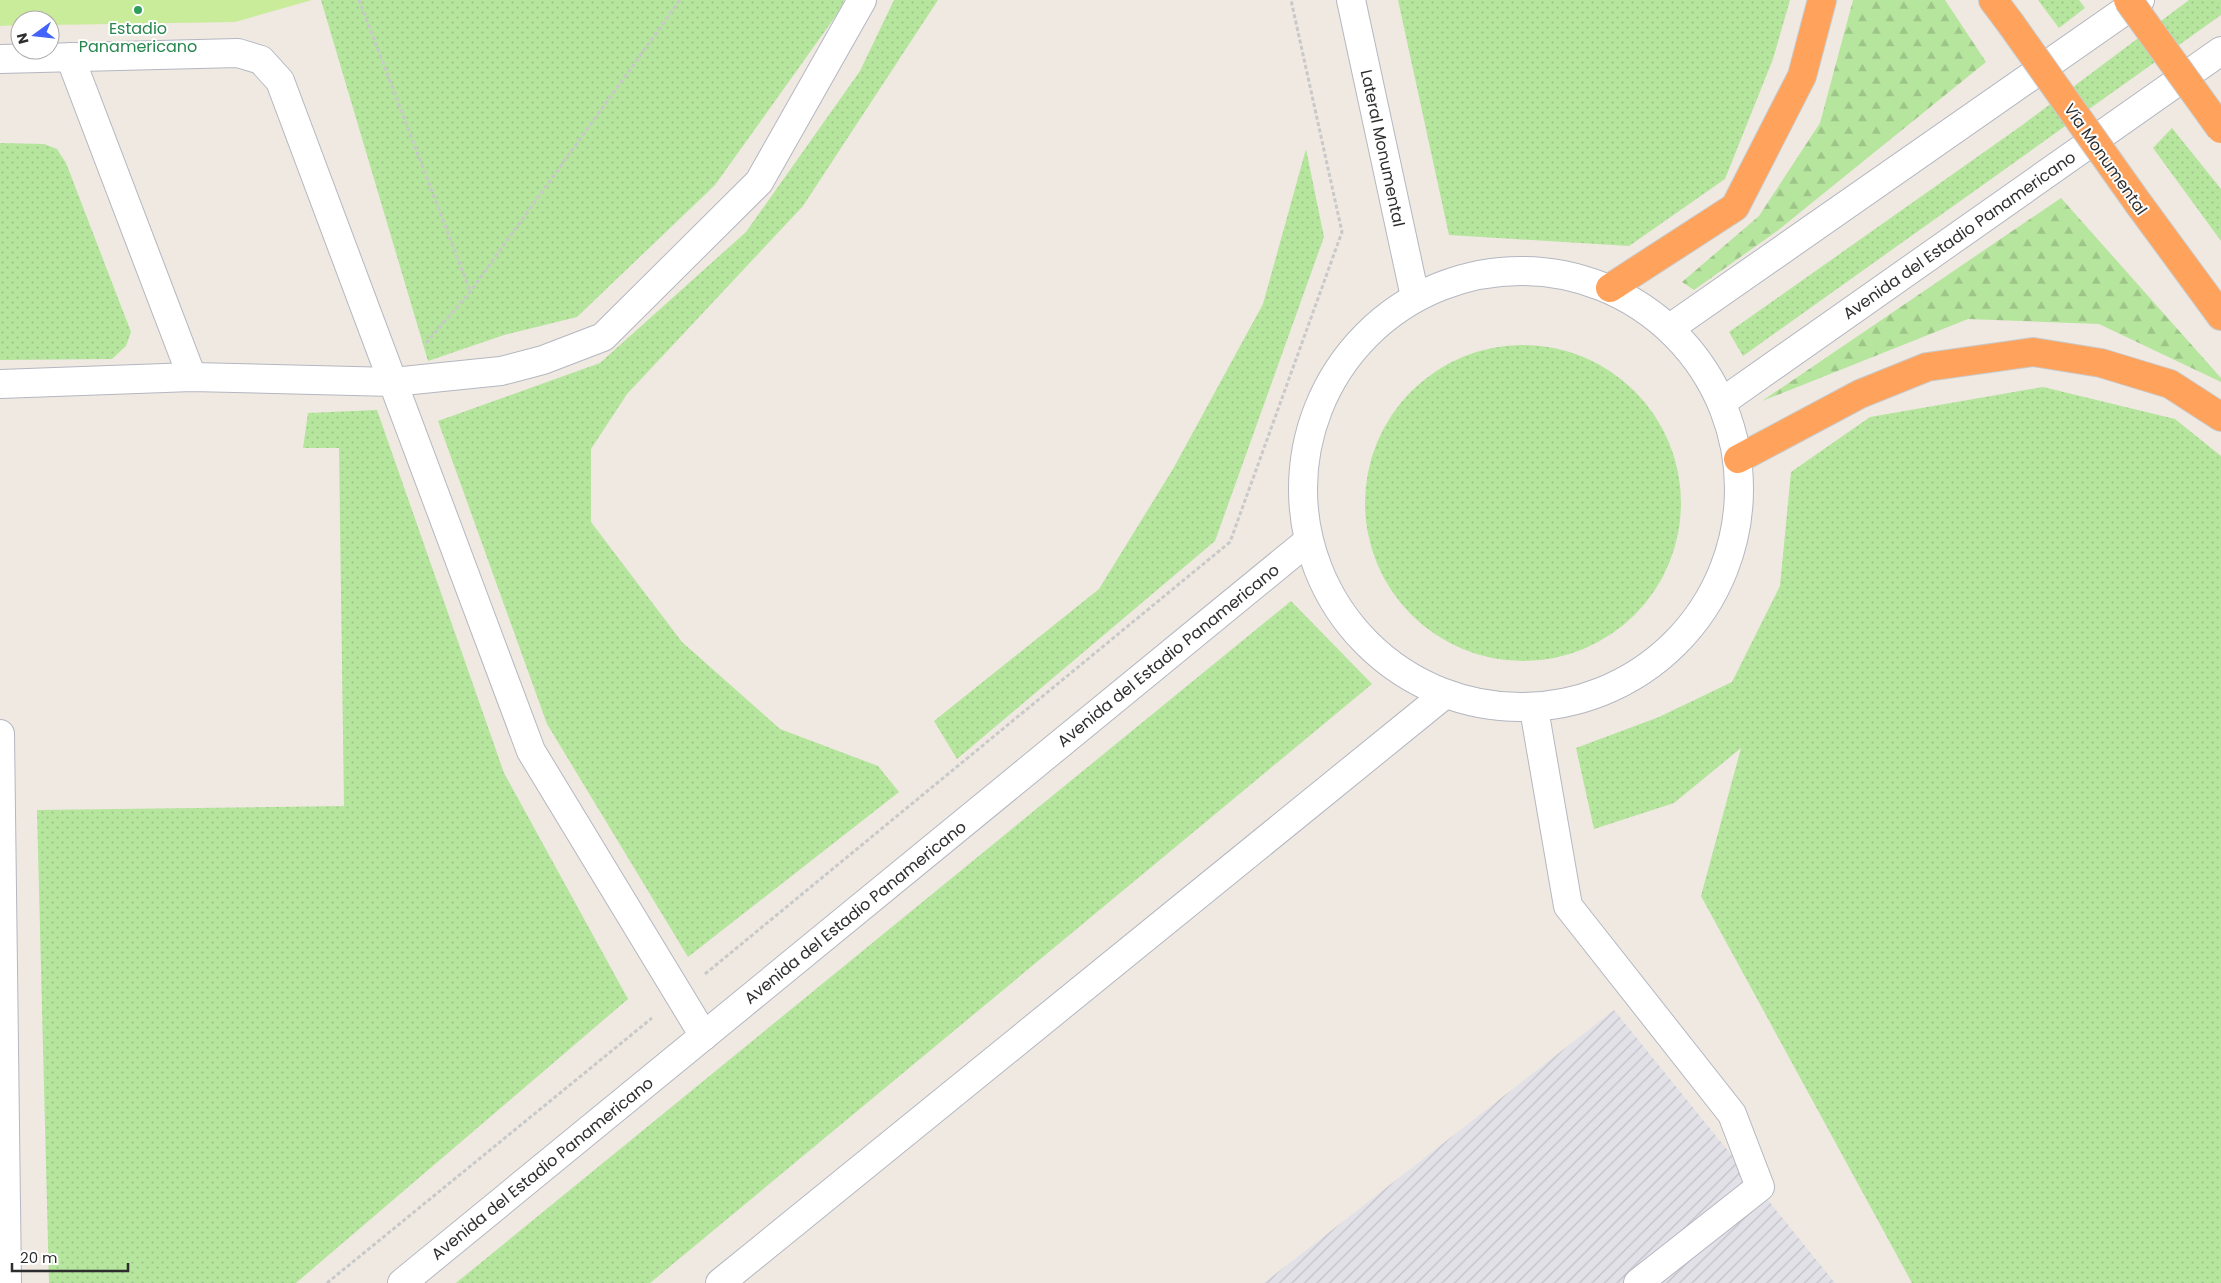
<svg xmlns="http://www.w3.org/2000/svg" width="2221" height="1283" font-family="Poppins,sans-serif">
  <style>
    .industrial { fill: url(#industrial-furrows) }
    .grass { fill: url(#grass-dots) }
    .forest { fill: url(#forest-firs) }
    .pitch { fill: #c9ec9a }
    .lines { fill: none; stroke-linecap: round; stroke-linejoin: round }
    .minor-casing { stroke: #b4b7c1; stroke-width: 30 }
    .highway-casing { stroke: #c9c9c9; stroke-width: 30 }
    .path { stroke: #c9c9c9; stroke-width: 3; stroke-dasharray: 4 2.5; stroke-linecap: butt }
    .minor { stroke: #fff; stroke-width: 28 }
    .highway { stroke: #ffa35c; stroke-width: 28 }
    .highway-bridge-casing { stroke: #c9c9c9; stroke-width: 30; stroke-linecap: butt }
    .highway-bridge { stroke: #ffa35c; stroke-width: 28 }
    .leisure-dot { fill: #2e9e5b; stroke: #fff; stroke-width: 2 }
    .labels { text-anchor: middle; stroke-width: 4; stroke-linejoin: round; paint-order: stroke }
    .leisure-label { font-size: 16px; fill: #27864d; stroke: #fff }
    .street-label { font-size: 16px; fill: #2e2e2e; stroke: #fff }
  </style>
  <defs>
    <pattern id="industrial-furrows" width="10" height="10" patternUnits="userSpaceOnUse" patternTransform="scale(1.25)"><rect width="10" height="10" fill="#e3e1e8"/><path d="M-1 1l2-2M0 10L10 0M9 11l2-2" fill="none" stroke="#c3c1c7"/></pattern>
    <pattern id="grass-dots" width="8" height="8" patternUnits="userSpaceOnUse" patternTransform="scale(1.25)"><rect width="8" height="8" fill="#b6e59e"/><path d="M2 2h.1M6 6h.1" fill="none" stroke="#9dc588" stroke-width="1.8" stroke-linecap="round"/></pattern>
    <pattern id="forest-firs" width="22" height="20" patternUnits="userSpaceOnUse" patternTransform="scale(1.25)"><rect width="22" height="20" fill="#b6e59e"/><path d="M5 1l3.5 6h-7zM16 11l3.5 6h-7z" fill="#9dc588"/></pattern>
  </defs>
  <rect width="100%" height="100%" fill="#efe9e1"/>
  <path class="industrial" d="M 1614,1010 L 1835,1283 L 1264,1283 Z"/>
  <g class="grass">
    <path d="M 321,0 L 844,0 L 840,10 L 715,185 L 577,317 L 504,335 L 428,361 Z"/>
    <path d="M 894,0 L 938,0 L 803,206 L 627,394 L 591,449 L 591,522 L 682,642 L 780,729 L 878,766 L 899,792 L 688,957 L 547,724 L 438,421 L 600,363 L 746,232 L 860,71 Z"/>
    <path d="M 1398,0 L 1790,0 L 1773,59 L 1725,179 L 1629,246 L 1449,235 Z"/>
    <path d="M 2038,0 L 2079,0 L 2085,8 L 2059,28 Z"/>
    <path d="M 2189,0 L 2221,0 L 2221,15 L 1743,356 L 1729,332 L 2021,126 Z"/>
    <path d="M 2172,128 L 2221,189 L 2221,241 L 2153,148 Z"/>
    <path d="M 0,143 L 44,144 L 57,149 L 66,163 L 131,332 L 126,346 L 112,359 L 0,360 Z"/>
    <path d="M 1306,149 L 1324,237 L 1215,541 L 957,759 L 934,721 L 1099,589 L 1173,469 L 1263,304 Z"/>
    <circle cx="1523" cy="503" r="158"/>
    <path d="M 2043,387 L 2175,419 L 2221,456 L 2221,1283 L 1912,1283 L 1701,896 L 1741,748 L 1674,803 L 1594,829 L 1576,748 L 1659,717 L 1732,682 L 1780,586 L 1791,472 L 1870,417 Z"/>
    <path d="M 377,410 L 504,773 L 628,999 L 296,1283 L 49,1283 L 37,810 L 344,806 L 339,448 L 303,448 L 308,413 Z"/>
    <path d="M 1291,601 L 1372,684 L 650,1283 L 456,1283 Z"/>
  </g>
  <g class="forest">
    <path d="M 1853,0 L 1945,0 L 1986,62 L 1777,231 L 1694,290 L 1682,282 L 1759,216 L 1820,123 Z"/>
    <path d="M 2061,198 L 2221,378 L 2221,382 L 2099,324 L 1968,319 L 1762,401 Z"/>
  </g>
  <path class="pitch" d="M 0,0 L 312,0 L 235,22 L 50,25 L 50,20 L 20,20 L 20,25 L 0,26 Z"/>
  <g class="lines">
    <g class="minor-casing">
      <g id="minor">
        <path d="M 1351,0 L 1415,297"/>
        <path d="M 70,57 L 192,377"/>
        <path d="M 0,59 L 238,53 L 261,60 L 280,81 L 531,751 L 704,1036"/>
        <circle cx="1521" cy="489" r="218"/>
        <path d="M 1670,328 L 2140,0"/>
        <path d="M 0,384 L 192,377 L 393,382 L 501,371 L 543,360 L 603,337 L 759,182 L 862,0"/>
        <path d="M 1722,402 L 2221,51"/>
        <path d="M 1534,709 L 1568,906 L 1732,1114 L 1760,1187 L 1638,1283"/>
        <path d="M 0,734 L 7,1283"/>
        <path d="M 402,1283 L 1308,541"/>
        <path d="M 720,1283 L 1444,695"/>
      </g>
    </g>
    <g class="highway-casing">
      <g id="highway">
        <path d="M 1993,0 L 2011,24"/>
        <path d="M 2138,203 L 2221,316"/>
        <path d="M 1610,288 L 1735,207 L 1802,76 L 1822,0"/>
        <path d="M 1738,459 L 1860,394 L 1927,367 L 2033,352 L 2101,363 L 2170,384 L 2221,417"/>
      </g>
    </g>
    <g class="path">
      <path d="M 359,0 L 470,291"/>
      <path d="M 426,343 L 470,292 L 680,0"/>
      <path d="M 705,974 L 1230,542 L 1342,232 L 1291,0"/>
      <path d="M 327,1283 L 652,1018"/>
    </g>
    <use href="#minor" class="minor"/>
    <use href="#highway" class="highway"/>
    <g class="highway-bridge-casing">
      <g id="highway-bridge">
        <path d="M 2128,0 L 2221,129"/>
        <path d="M 2011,24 L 2138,203"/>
      </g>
    </g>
    <use href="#highway-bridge" class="highway-bridge"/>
  </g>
  <circle class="leisure-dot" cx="138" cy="10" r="5"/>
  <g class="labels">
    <g class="leisure-label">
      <text x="138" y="34">Estadio<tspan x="138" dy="18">Panamericano</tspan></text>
    </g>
    <g class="street-label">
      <text transform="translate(1383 148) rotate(78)" y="6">Lateral Monumental</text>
      <text transform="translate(2106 159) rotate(55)" y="6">Vía Monumental</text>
      <text transform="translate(1959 235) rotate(-35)" y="6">Avenida del Estadio Panamericano</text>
      <text transform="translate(1168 655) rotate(-39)" y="6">Avenida del Estadio Panamericano</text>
      <text transform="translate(855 912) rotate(-39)" y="6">Avenida del Estadio Panamericano</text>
      <text transform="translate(542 1168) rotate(-39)" y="6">Avenida del Estadio Panamericano</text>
    </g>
  </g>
  <g transform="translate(35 35) rotate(255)"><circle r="24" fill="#ffffff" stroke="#ababab"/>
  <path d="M0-4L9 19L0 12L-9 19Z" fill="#4264fb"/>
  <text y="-8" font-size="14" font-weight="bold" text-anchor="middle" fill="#2e2e2e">N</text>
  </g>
  <path d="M12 1263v8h116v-8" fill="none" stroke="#2e2e2e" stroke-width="2.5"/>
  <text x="20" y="1263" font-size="15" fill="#2e2e2e" stroke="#ffffff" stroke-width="4" paint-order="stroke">20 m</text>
</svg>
